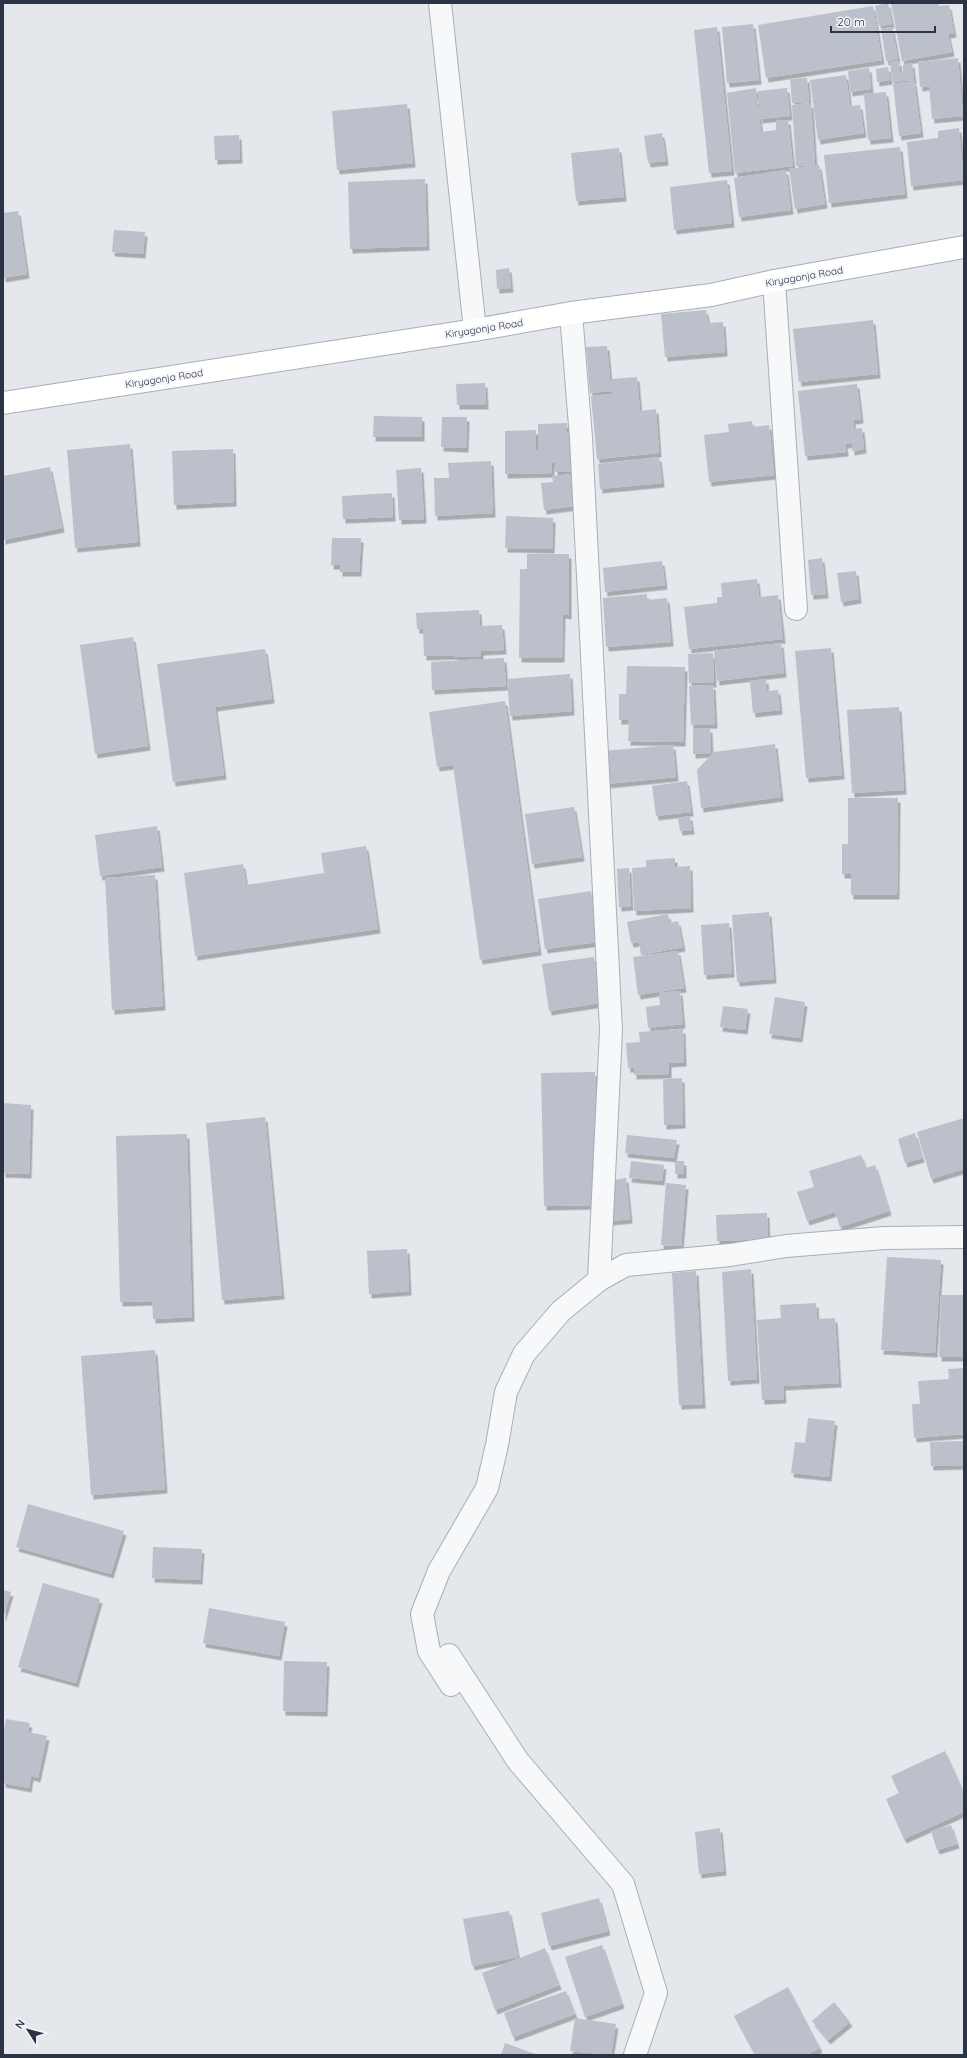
<svg xmlns="http://www.w3.org/2000/svg" width="967" height="2058" font-family="Quicksand,sans-serif">
  <style>
    .building { fill: #bbc0ca; filter: url(#shadow) }
    .lines { fill: none; stroke-linecap: round; stroke-linejoin: round }
    .street-casing { stroke: #a9aeb7; stroke-width: 24 }
    .secondary-casing { stroke: #a9aeb7; stroke-width: 24 }
    .street { stroke: #f7f8fa; stroke-width: 22 }
    .secondary { stroke: #fff; stroke-width: 22 }
    .labels { text-anchor: middle; stroke-width: 4; stroke-linejoin: round; paint-order: stroke }
    .street-label { font-size: 10px; fill: #2b3445; stroke: #f4f6f9 }
  </style>
  <defs>
    <filter id="shadow"><feDropShadow dx="2.5" dy="4.5" stdDeviation="0" flood-color="#0004"/></filter>
  </defs>
  <rect width="100%" height="100%" fill="#e4e7ec"/>
  <g class="building">
    <path d="M 888,3 L 892,24 L 879,26 L 875,6 Z"/>
    <path d="M 891,3 L 939,3 L 939,6 L 949,5 L 954,33 L 948,34 L 952,52 L 902,61 Z"/>
    <path d="M 873,6 L 882,60 L 766,78 L 758,25 Z"/>
    <path d="M 753,24 L 759,80 L 727,83 L 722,27 Z"/>
    <path d="M 717,27 L 732,171 L 709,173 L 694,30 Z"/>
    <path d="M 892,27 L 898,59 L 886,61 L 881,29 Z"/>
    <path d="M 958,58 L 963,116 L 932,119 L 929,86 L 920,87 L 918,62 Z"/>
    <path d="M 899,61 L 900,72 L 903,72 L 903,65 L 912,63 L 914,80 L 892,82 L 890,62 Z"/>
    <path d="M 888,67 L 890,80 L 877,82 L 876,69 Z"/>
    <path d="M 869,68 L 871,89 L 850,92 L 848,71 Z"/>
    <path d="M 846,75 L 850,106 L 860,105 L 864,133 L 818,140 L 810,80 Z"/>
    <path d="M 807,78 L 809,102 L 792,103 L 790,79 Z"/>
    <path d="M 914,81 L 921,133 L 899,136 L 893,84 Z"/>
    <path d="M 756,88 L 757,98 L 743,101 L 757,99 L 761,132 L 776,130 L 776,121 L 788,120 L 793,166 L 735,173 L 727,93 Z"/>
    <path d="M 787,88 L 790,116 L 760,119 L 758,91 Z"/>
    <path d="M 886,92 L 891,138 L 868,140 L 864,94 Z"/>
    <path d="M 811,103 L 815,165 L 796,166 L 792,105 Z"/>
    <path d="M 407,104 L 413,163 L 337,170 L 332,111 Z"/>
    <path d="M 959,128 L 964,180 L 911,186 L 907,142 L 938,138 L 938,131 Z"/>
    <path d="M 662,133 L 666,161 L 648,163 L 644,136 Z"/>
    <path d="M 239,135 L 240,159 L 215,160 L 214,136 Z"/>
    <path d="M 900,147 L 905,194 L 829,203 L 824,155 Z"/>
    <path d="M 619,148 L 624,197 L 576,201 L 571,153 Z"/>
    <path d="M 817,165 L 819,165 L 825,204 L 795,209 L 789,169 Z"/>
    <path d="M 786,170 L 791,210 L 739,217 L 734,178 Z"/>
    <path d="M 425,179 L 427,246 L 350,249 L 348,182 Z"/>
    <path d="M 727,180 L 732,223 L 674,230 L 670,187 Z"/>
    <path d="M 18,211 L 27,274 L 3,278 L 3,213 Z"/>
    <path d="M 114,230 L 145,232 L 143,254 L 112,252 Z"/>
    <path d="M 509,268 L 511,288 L 497,289 L 496,270 Z"/>
    <path d="M 706,310 L 708,323 L 723,322 L 725,352 L 665,357 L 661,314 Z"/>
    <path d="M 873,320 L 878,374 L 799,382 L 793,329 Z"/>
    <path d="M 607,346 L 611,391 L 590,393 L 586,347 Z"/>
    <path d="M 637,377 L 640,411 L 656,409 L 659,453 L 597,459 L 591,396 L 612,394 L 611,379 Z"/>
    <path d="M 485,383 L 486,405 L 457,405 L 456,384 Z"/>
    <path d="M 857,384 L 861,419 L 853,420 L 854,429 L 862,428 L 864,449 L 852,451 L 852,443 L 845,444 L 846,452 L 805,456 L 798,391 Z"/>
    <path d="M 374,416 L 422,417 L 422,437 L 373,437 Z"/>
    <path d="M 442,417 L 467,417 L 466,448 L 441,447 Z"/>
    <path d="M 752,421 L 753,427 L 769,425 L 774,475 L 709,482 L 704,435 L 729,432 L 728,424 Z"/>
    <path d="M 567,423 L 567,432 L 573,432 L 574,472 L 555,472 L 555,462 L 552,463 L 552,473 L 505,474 L 505,431 L 536,430 L 536,450 L 538,450 L 538,424 Z"/>
    <path d="M 130,444 L 138,542 L 75,548 L 67,450 Z"/>
    <path d="M 233,449 L 234,502 L 174,505 L 172,451 Z"/>
    <path d="M 659,457 L 662,483 L 600,489 L 598,464 Z"/>
    <path d="M 491,461 L 493,513 L 435,516 L 434,478 L 449,478 L 448,463 Z"/>
    <path d="M 50,467 L 62,528 L 3,540 L 3,476 Z"/>
    <path d="M 421,468 L 424,519 L 399,520 L 396,470 Z"/>
    <path d="M 572,474 L 575,506 L 544,510 L 541,483 L 553,482 L 552,476 Z"/>
    <path d="M 392,493 L 393,517 L 343,519 L 342,496 Z"/>
    <path d="M 506,516 L 553,518 L 552,549 L 505,548 Z"/>
    <path d="M 332,538 L 361,538 L 359,572 L 340,572 L 340,565 L 331,565 Z"/>
    <path d="M 527,554 L 569,554 L 569,615 L 563,614 L 562,658 L 519,658 L 520,569 L 527,569 Z"/>
    <path d="M 822,558 L 826,594 L 811,595 L 808,560 Z"/>
    <path d="M 662,561 L 665,585 L 605,592 L 603,568 Z"/>
    <path d="M 856,571 L 859,599 L 841,602 L 837,573 Z"/>
    <path d="M 757,579 L 759,597 L 778,595 L 783,639 L 689,649 L 684,607 L 717,603 L 717,597 L 722,597 L 721,583 Z"/>
    <path d="M 647,594 L 647,600 L 667,598 L 671,642 L 606,647 L 603,598 Z"/>
    <path d="M 479,610 L 480,626 L 502,625 L 504,650 L 481,651 L 481,656 L 455,657 L 454,655 L 424,656 L 423,629 L 417,629 L 416,613 Z"/>
    <path d="M 133,637 L 148,746 L 95,754 L 80,645 Z"/>
    <path d="M 781,643 L 784,673 L 717,681 L 714,651 Z"/>
    <path d="M 831,648 L 842,775 L 806,778 L 795,651 Z"/>
    <path d="M 265,649 L 272,699 L 215,707 L 224,775 L 173,782 L 157,664 Z"/>
    <path d="M 713,653 L 714,683 L 689,683 L 688,654 Z"/>
    <path d="M 504,658 L 506,686 L 432,690 L 431,662 Z"/>
    <path d="M 627,666 L 685,667 L 683,742 L 628,741 L 629,720 L 619,720 L 619,694 L 626,694 Z"/>
    <path d="M 570,674 L 572,711 L 510,716 L 507,679 Z"/>
    <path d="M 766,679 L 767,691 L 778,690 L 780,710 L 753,713 L 750,681 Z"/>
    <path d="M 713,685 L 715,724 L 691,725 L 689,686 Z"/>
    <path d="M 505,701 L 539,951 L 480,960 L 453,765 L 437,767 L 429,712 Z"/>
    <path d="M 899,707 L 904,790 L 852,793 L 847,710 Z"/>
    <path d="M 710,728 L 711,753 L 693,754 L 693,729 Z"/>
    <path d="M 775,744 L 781,797 L 701,808 L 697,770 L 714,752 Z"/>
    <path d="M 673,745 L 676,777 L 607,784 L 604,751 Z"/>
    <path d="M 687,781 L 691,812 L 656,816 L 652,786 Z"/>
    <path d="M 848,798 L 898,798 L 897,895 L 851,895 L 851,874 L 842,874 L 842,844 L 848,844 Z"/>
    <path d="M 574,807 L 582,857 L 532,864 L 525,814 Z"/>
    <path d="M 690,816 L 692,830 L 680,831 L 678,818 Z"/>
    <path d="M 157,826 L 162,867 L 100,876 L 95,835 Z"/>
    <path d="M 366,846 L 378,929 L 195,956 L 184,873 L 243,864 L 246,885 L 324,873 L 321,853 Z"/>
    <path d="M 675,858 L 675,867 L 690,866 L 691,908 L 634,911 L 632,868 L 646,867 L 646,860 Z"/>
    <path d="M 629,868 L 631,906 L 619,907 L 617,869 Z"/>
    <path d="M 155,875 L 163,1006 L 112,1010 L 105,878 Z"/>
    <path d="M 591,891 L 598,942 L 545,949 L 538,899 Z"/>
    <path d="M 769,912 L 774,979 L 737,982 L 732,915 Z"/>
    <path d="M 668,914 L 670,923 L 678,921 L 683,947 L 641,955 L 639,942 L 631,943 L 627,922 Z"/>
    <path d="M 729,923 L 732,973 L 704,975 L 701,925 Z"/>
    <path d="M 678,951 L 684,988 L 638,995 L 633,957 Z"/>
    <path d="M 594,957 L 600,1003 L 549,1011 L 542,964 Z"/>
    <path d="M 680,991 L 683,1024 L 648,1028 L 646,1007 L 660,1005 L 659,993 Z"/>
    <path d="M 775,997 L 805,1002 L 800,1038 L 769,1034 Z"/>
    <path d="M 723,1006 L 748,1009 L 745,1030 L 720,1027 Z"/>
    <path d="M 683,1029 L 684,1062 L 669,1063 L 669,1074 L 634,1075 L 634,1068 L 628,1068 L 626,1043 L 640,1042 L 639,1032 Z"/>
    <path d="M 595,1072 L 597,1205 L 544,1206 L 541,1073 Z"/>
    <path d="M 682,1078 L 683,1124 L 664,1125 L 663,1079 Z"/>
    <path d="M 3,1103 L 31,1105 L 29,1174 L 3,1173 Z"/>
    <path d="M 265,1117 L 282,1295 L 222,1300 L 206,1123 Z"/>
    <path d="M 964,1118 L 964,1169 L 931,1179 L 917,1132 Z"/>
    <path d="M 915,1133 L 922,1158 L 905,1163 L 898,1139 Z"/>
    <path d="M 187,1134 L 192,1317 L 153,1319 L 152,1301 L 120,1302 L 116,1136 Z"/>
    <path d="M 627,1135 L 677,1140 L 674,1158 L 625,1153 Z"/>
    <path d="M 861,1155 L 866,1168 L 875,1165 L 889,1211 L 840,1227 L 835,1212 L 807,1221 L 797,1192 L 814,1187 L 809,1171 Z"/>
    <path d="M 631,1161 L 664,1165 L 662,1181 L 629,1178 Z"/>
    <rect x="675" y="1161" width="9" height="13"/>
    <path d="M 626,1178 L 630,1219 L 611,1221 L 606,1181 Z"/>
    <path d="M 666,1183 L 686,1185 L 681,1246 L 661,1245 Z"/>
    <path d="M 767,1213 L 768,1239 L 717,1241 L 716,1215 Z"/>
    <path d="M 407,1249 L 409,1291 L 369,1294 L 367,1251 Z"/>
    <path d="M 887,1257 L 941,1260 L 935,1353 L 881,1350 Z"/>
    <path d="M 751,1269 L 757,1379 L 728,1381 L 722,1272 Z"/>
    <path d="M 696,1271 L 703,1404 L 679,1405 L 672,1273 Z"/>
    <path d="M 941,1295 L 964,1295 L 964,1357 L 939,1357 Z"/>
    <path d="M 816,1303 L 817,1319 L 835,1318 L 839,1383 L 783,1386 L 784,1399 L 762,1400 L 757,1320 L 781,1318 L 780,1305 Z"/>
    <path d="M 155,1350 L 165,1489 L 91,1495 L 81,1356 Z"/>
    <path d="M 964,1368 L 964,1434 L 914,1438 L 912,1404 L 920,1404 L 918,1381 L 949,1379 L 948,1369 Z"/>
    <path d="M 808,1418 L 835,1421 L 829,1477 L 791,1473 L 795,1442 L 805,1443 Z"/>
    <path d="M 964,1441 L 964,1465 L 931,1466 L 930,1442 Z"/>
    <path d="M 28,1504 L 124,1531 L 111,1574 L 16,1547 Z"/>
    <path d="M 153,1547 L 202,1549 L 200,1580 L 152,1578 Z"/>
    <path d="M 43,1583 L 100,1599 L 76,1683 L 18,1667 Z"/>
    <path d="M 3,1590 L 11,1592 L 3,1618 Z"/>
    <path d="M 209,1608 L 285,1622 L 279,1656 L 203,1643 Z"/>
    <path d="M 284,1661 L 327,1662 L 325,1712 L 283,1711 Z"/>
    <path d="M 6,1719 L 30,1723 L 28,1732 L 47,1736 L 38,1778 L 31,1776 L 29,1788 L 3,1783 L 3,1735 Z"/>
    <path d="M 945,1751 L 964,1793 L 964,1812 L 904,1839 L 886,1799 L 899,1793 L 891,1776 Z"/>
    <path d="M 951,1825 L 957,1844 L 937,1850 L 931,1831 Z"/>
    <path d="M 720,1828 L 724,1871 L 699,1874 L 695,1832 Z"/>
    <path d="M 599,1898 L 608,1931 L 549,1946 L 541,1913 Z"/>
    <path d="M 509,1911 L 518,1957 L 472,1966 L 463,1919 Z"/>
    <path d="M 602,1945 L 622,2004 L 585,2017 L 565,1957 Z"/>
    <path d="M 545,1948 L 559,1985 L 495,2010 L 482,1973 Z"/>
    <path d="M 788,1987 L 820,2048 L 806,2055 L 755,2055 L 734,2016 Z"/>
    <path d="M 566,1991 L 575,2014 L 513,2037 L 504,2013 Z"/>
    <path d="M 834,2002 L 850,2022 L 828,2040 L 812,2021 Z"/>
    <path d="M 575,2018 L 616,2024 L 611,2055 L 570,2051 Z"/>
    <path d="M 505,2043 L 538,2055 L 501,2055 Z"/>
  </g>
  <g class="lines">
    <g class="street-casing">
      <g id="street">
        <path d="M 440,3 L 475,330"/>
        <path d="M 774,281 L 796,609"/>
        <path d="M 571,313 L 581,438 L 611,1030 L 599,1280"/>
        <path d="M 449,1655 L 518,1761 L 623,1884 L 656,1993 L 635,2055"/>
        <path d="M 451,1685 L 429,1651 L 422,1614 L 439,1571 L 487,1488 L 497,1445 L 506,1392 L 524,1354 L 561,1311 L 599,1280 L 626,1265 L 730,1255 L 786,1246 L 884,1238 L 964,1237"/>
      </g>
    </g>
    <g class="secondary-casing">
      <path id="secondary" d="M 3,403 L 475,330 L 571,313 L 711,295 L 774,281 L 964,247"/>
    </g>
    <use href="#street" class="street"/>
    <use href="#secondary" class="secondary"/>
  </g>
  <g class="labels">
    <g class="street-label">
      <text transform="translate(804 276) rotate(-10)" y="4">Kiryagonja Road</text>
      <text transform="translate(484 328) rotate(-9)" y="4">Kiryagonja Road</text>
      <text transform="translate(164 378) rotate(-9)" y="4">Kiryagonja Road</text>
    </g>
  </g>
  <rect width="967" height="2058" fill="none" stroke="#2b3445" stroke-width="8"/>
  <g transform="translate(28 2030) rotate(306)" stroke="#f4f6f9" stroke-width="3" paint-order="stroke">
  <path d="M0-3L7 15L0 10L-7 15Z" fill="#2b3445"/>
  <text y="-6" font-size="11" font-weight="bold" text-anchor="middle" fill="#2b3445">N</text>
  </g>
  <path d="M831 26v6h104v-6" fill="none" stroke="#2b3445" stroke-width="2"/>
  <text x="837" y="26" font-size="12" fill="#2b3445" stroke="#f4f6f9" stroke-width="3" paint-order="stroke">20 m</text>
</svg>
